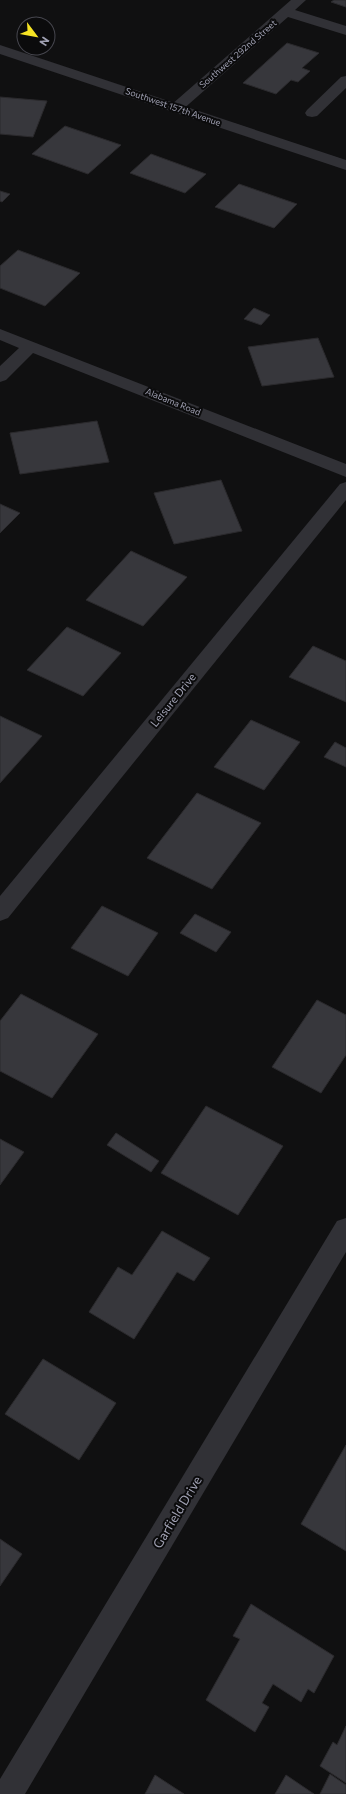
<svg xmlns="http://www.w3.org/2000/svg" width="346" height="1794" font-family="Commissioner,sans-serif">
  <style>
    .building { fill: #37373c; stroke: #2b2a2d }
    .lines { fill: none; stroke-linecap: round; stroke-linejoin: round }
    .service { fill: #313136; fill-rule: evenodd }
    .minor { fill: #313136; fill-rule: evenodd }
    .tertiary { fill: #313136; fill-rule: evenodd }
    .labels { text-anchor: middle; stroke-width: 4; stroke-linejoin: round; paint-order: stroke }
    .far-street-label { font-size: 9px; fill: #a0a1b3; stroke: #0b0b0c }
    .street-label { font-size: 11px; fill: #a0a1b3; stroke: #0b0b0c }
    .near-street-label { font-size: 13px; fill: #a0a1b3; stroke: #0b0b0c }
  </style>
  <rect width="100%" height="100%" fill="#101011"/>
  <g class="building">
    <path d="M 334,0 L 346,0 L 346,7 L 331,2 Z"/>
    <path d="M 287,43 L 319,53 L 302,68 L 310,71 L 298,82 L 291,80 L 276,94 L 243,83 Z"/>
    <path d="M 0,97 L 47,101 L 33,137 L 0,134 Z"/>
    <path d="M 65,126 L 121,145 L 88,174 L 32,154 Z"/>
    <path d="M 151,154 L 206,174 L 185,193 L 130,173 Z"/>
    <path d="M 239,184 L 297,204 L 274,228 L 215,207 Z"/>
    <path d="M 0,191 L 10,194 L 2,202 L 0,201 Z"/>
    <path d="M 18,250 L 80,273 L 45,306 L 0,288 L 0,266 Z"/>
    <path d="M 254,308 L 270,315 L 261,325 L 244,319 Z"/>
    <path d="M 318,338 L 334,377 L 262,386 L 248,347 Z"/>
    <path d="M 97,421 L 109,462 L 20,474 L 10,433 Z"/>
    <path d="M 221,480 L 242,531 L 174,544 L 154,493 Z"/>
    <path d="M 0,504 L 20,513 L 0,533 Z"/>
    <path d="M 131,551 L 187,577 L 143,626 L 86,600 Z"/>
    <path d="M 67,627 L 121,653 L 83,696 L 27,670 Z"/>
    <path d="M 313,646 L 346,661 L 346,702 L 289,677 Z"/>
    <path d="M 0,716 L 42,736 L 0,783 Z"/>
    <path d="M 251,720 L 300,742 L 264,790 L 214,767 Z"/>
    <path d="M 335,742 L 346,748 L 346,767 L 324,757 Z"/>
    <path d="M 197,793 L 261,823 L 212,889 L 147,858 Z"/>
    <path d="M 102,906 L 158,933 L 128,976 L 71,948 Z"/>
    <path d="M 195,914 L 231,932 L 216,952 L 180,933 Z"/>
    <path d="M 21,994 L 98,1034 L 52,1098 L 0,1071 L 0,1021 Z"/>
    <path d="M 317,1000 L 346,1015 L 346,1055 L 321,1093 L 272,1067 Z"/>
    <path d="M 206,1106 L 283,1146 L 238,1215 L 161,1173 Z"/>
    <path d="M 116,1133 L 159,1161 L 151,1172 L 107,1145 Z"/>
    <path d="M 0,1139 L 24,1152 L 0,1185 Z"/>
    <path d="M 162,1231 L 210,1258 L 194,1281 L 177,1272 L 134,1339 L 89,1312 L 118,1267 L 132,1275 Z"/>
    <path d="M 43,1359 L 116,1403 L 79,1460 L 5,1414 Z"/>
    <path d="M 346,1445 L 346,1551 L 301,1524 Z"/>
    <path d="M 0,1539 L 22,1554 L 0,1586 Z"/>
    <path d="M 251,1604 L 334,1656 L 314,1693 L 308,1689 L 301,1702 L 273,1684 L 262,1703 L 269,1707 L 255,1732 L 206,1700 L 240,1639 L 233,1636 Z"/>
    <path d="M 346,1726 L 346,1783 L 320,1766 L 333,1742 L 337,1745 Z"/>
    <path d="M 330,1774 L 346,1785 L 346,1794 L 320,1794 Z"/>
    <path d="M 155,1775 L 184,1794 L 145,1794 Z"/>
    <path d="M 286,1775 L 314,1794 L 275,1794 Z"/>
  </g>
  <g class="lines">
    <path class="service" d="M 346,76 L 346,88 L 317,116 L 312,117 L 307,116 L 305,113 L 307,110 L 341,77 Z"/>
    <g class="minor">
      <path d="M 291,0 L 306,0 L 295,10 L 346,26 L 346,35 L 288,17 L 181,111 L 176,112 L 171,111 L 169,108 L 171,105 Z"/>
      <path d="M 0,329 L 346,464 L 346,477 L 33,353 L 6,380 L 0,382 L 0,366 L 19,348 L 0,340 Z"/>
      <path d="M 346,482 L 346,500 L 8,918 L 0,921 L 0,896 L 340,484 Z"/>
      <path d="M 346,1218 L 346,1252 L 25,1794 L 0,1794 L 0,1779 L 337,1221 Z"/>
    </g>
    <path class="tertiary" d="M 0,45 L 346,160 L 346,170 L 0,54 Z"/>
  </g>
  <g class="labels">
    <g class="far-street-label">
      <text transform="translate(238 54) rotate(-41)" y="3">Southwest 292nd Street</text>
      <text transform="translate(173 107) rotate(19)" y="3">Southwest 157th Avenue</text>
      <text transform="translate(173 402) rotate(22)" y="3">Alabama Road</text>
    </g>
    <g class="street-label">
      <text transform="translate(173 700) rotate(-51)" y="4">Leisure Drive</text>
    </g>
    <g class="near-street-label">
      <text transform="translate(177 1512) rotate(-59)" y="5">Garfield Drive</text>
    </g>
  </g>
  <g transform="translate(36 36) rotate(122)"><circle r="19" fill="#0b0b0c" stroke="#47474f"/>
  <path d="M0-3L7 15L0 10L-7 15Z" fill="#f6e424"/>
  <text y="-6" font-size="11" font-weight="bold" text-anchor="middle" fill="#a0a1b3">N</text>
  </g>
</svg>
